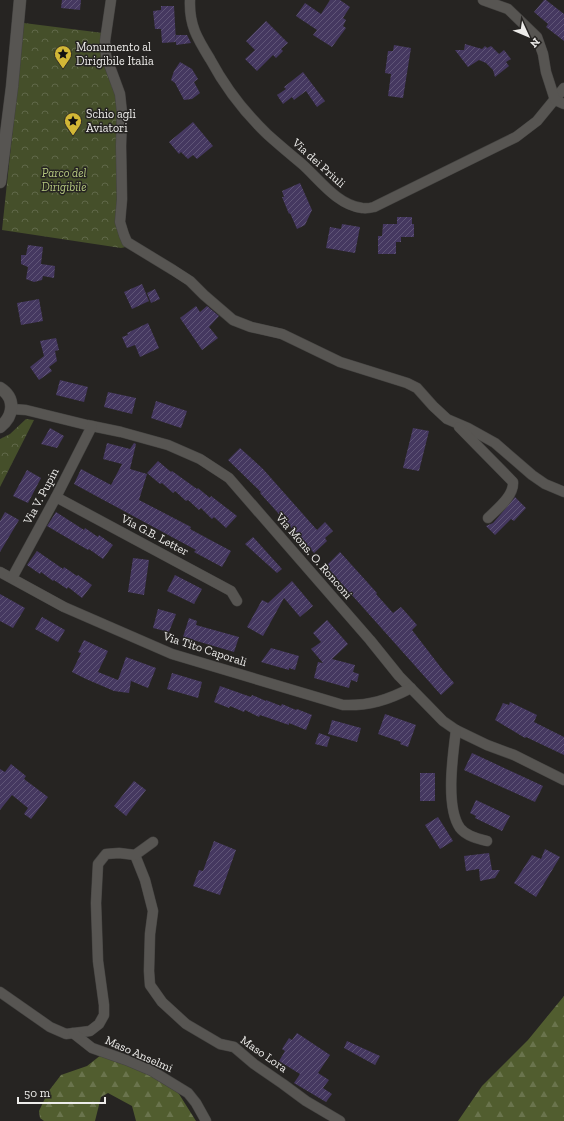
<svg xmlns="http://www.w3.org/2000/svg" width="564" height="1121" font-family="'Zilla Slab',serif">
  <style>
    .forest { fill: url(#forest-firs) }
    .park { fill: url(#park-crowns) }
    .building { fill: url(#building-hatch) }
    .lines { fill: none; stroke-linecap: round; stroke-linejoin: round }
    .street-casing { stroke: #444341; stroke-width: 11 }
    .secondary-casing { stroke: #444341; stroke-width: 13 }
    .street { stroke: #575552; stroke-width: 10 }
    .secondary { stroke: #575552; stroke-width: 12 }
    .labels { text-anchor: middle; stroke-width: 3; stroke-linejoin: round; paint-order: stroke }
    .poi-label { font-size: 12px; fill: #edecea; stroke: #262422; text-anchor: start }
    .street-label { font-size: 12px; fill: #edecea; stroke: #262422 }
    .park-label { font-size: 12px; font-style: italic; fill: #b5c87f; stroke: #262422 }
  </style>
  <defs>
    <pattern id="forest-firs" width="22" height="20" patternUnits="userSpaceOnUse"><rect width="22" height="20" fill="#515d2f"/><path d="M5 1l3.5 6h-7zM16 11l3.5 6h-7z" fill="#6a744d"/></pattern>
    <pattern id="park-crowns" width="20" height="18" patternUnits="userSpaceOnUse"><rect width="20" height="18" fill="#454f2a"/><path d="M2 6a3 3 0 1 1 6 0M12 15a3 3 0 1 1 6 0" fill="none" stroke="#606849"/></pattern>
    <pattern id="building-hatch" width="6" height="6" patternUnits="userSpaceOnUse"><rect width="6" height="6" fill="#453860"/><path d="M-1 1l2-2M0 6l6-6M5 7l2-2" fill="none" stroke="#605577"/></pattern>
  </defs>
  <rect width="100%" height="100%" fill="#262422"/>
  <g class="forest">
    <path d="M 564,996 L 564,1121 L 458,1121 L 482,1086 L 528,1040 Z"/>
    <path d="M 101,1055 L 165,1081 L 179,1094 L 196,1121 L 136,1121 L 132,1106 L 108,1093 L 101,1097 L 95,1121 L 44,1121 L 40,1118 L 39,1111 L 48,1092 L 61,1075 L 87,1066 Z"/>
  </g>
  <g class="park">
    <path d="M 24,23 L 103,33 L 118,94 L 126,247 L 121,248 L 2,230 Z"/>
    <path d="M 26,419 L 34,420 L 0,487 L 0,439 L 10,434 Z"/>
  </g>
  <g class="building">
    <path d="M 62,0 L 81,0 L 80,10 L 61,8 Z"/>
    <path d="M 330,0 L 340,0 L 350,7 L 343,18 L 346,20 L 343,26 L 346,28 L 332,47 L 313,35 L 317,30 L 296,16 L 305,3 L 321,14 Z"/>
    <path d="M 544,0 L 546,0 L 564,14 L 564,41 L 546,27 L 548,24 L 534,12 Z"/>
    <path d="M 161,6 L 174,6 L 176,42 L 162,43 L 161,29 L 155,29 L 153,11 L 161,10 Z"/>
    <path d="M 266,21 L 288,43 L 281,49 L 283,51 L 276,58 L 273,55 L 257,71 L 245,59 L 255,50 L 246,41 Z"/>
    <path d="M 176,35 L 187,35 L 191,43 L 176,45 Z"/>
    <path d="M 465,44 L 482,49 L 485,46 L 487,48 L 491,46 L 499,54 L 504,50 L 511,59 L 506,62 L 509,66 L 495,77 L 493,70 L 486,63 L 479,60 L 468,67 L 455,50 L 464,50 Z"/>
    <path d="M 394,45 L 411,48 L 403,98 L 388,96 L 391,74 L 385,73 L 388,51 L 393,51 Z"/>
    <path d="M 180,62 L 192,69 L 198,79 L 194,82 L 200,93 L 192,99 L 184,100 L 175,83 L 171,80 L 174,71 Z"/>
    <path d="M 303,72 L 325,101 L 317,107 L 306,91 L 294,100 L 292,97 L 283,104 L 277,95 L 286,89 L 284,87 Z"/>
    <path d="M 193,122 L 213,146 L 197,159 L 193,155 L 188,159 L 181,152 L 179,154 L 169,142 Z"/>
    <path d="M 300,183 L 312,210 L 305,225 L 297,229 L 290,213 L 289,214 L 282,197 L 284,197 L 282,191 Z"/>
    <path d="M 397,217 L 412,217 L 412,224 L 414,224 L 414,237 L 401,237 L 401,242 L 396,242 L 396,254 L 378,254 L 378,236 L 382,236 L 383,224 L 397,224 Z"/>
    <path d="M 342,224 L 360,227 L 355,253 L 326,248 L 330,227 L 341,229 Z"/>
    <path d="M 28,245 L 43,247 L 41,264 L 55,266 L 54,278 L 43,276 L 42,280 L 34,282 L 26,279 L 28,267 L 21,264 L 21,255 L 26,255 Z"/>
    <path d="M 142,284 L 149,301 L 132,309 L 124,292 Z"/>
    <path d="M 155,289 L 160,299 L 151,303 L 147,293 Z"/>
    <path d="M 39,299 L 43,321 L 21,325 L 17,303 Z"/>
    <path d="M 196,306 L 200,312 L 207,306 L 219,316 L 209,327 L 218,338 L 202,350 L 180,318 Z"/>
    <path d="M 148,323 L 159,348 L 140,357 L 135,345 L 127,348 L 122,337 L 128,335 L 127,333 Z"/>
    <path d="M 56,338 L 59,350 L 55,351 L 57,361 L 49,367 L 52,371 L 39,380 L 30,367 L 44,356 L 40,341 Z"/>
    <path d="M 60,380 L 88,387 L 84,402 L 56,395 Z"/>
    <path d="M 108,392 L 136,398 L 132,414 L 104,407 Z"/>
    <path d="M 156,401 L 187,411 L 181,428 L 151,418 Z"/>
    <path d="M 50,428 L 64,436 L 57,448 L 41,444 Z"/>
    <path d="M 413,428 L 429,431 L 419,471 L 403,468 Z"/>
    <path d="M 107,443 L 130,449 L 134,443 L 136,444 L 130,469 L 147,474 L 139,500 L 191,527 L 190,529 L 231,551 L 222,567 L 194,552 L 196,550 L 74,484 L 81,469 L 111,485 L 122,464 L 103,459 Z"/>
    <path d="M 240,448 L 263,469 L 317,530 L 325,522 L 333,531 L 325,538 L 327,541 L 314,553 L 260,493 L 261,492 L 228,460 Z"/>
    <path d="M 158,461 L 171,472 L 172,471 L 197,489 L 198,488 L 210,498 L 211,496 L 237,516 L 226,528 L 214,517 L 212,519 L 201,508 L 199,510 L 188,500 L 186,501 L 175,491 L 173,493 L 162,483 L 160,484 L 147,473 Z"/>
    <path d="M 27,470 L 41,478 L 28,503 L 13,496 Z"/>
    <path d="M 515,497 L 526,508 L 514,521 L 511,519 L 495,535 L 486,526 L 493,523 L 500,515 Z"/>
    <path d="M 5,512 L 19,520 L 0,552 L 0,521 Z"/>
    <path d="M 56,512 L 84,530 L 85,528 L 98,537 L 99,535 L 113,545 L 103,559 L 89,549 L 88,550 L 47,526 Z"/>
    <path d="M 253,537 L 282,569 L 277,573 L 245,544 Z"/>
    <path d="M 37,551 L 63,569 L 64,567 L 77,576 L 78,575 L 92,585 L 82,598 L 68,587 L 67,589 L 54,580 L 53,581 L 41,572 L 40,574 L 27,565 Z"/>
    <path d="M 340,552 L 377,593 L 376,594 L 393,613 L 401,607 L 417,625 L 412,630 L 442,669 L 454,683 L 441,695 L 326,566 Z"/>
    <path d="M 133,558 L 149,560 L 144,595 L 128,592 Z"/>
    <path d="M 175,575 L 202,589 L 194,604 L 167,591 Z"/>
    <path d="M 292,581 L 313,606 L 300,617 L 284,598 L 263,636 L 247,627 L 262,600 L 268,603 Z"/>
    <path d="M 0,594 L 25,608 L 13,628 L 0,621 Z"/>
    <path d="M 158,609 L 176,614 L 169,632 L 153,628 Z"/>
    <path d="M 42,617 L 65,630 L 58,642 L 35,629 Z"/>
    <path d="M 189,618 L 197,621 L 196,625 L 239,637 L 234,652 L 183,637 Z"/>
    <path d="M 327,620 L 348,644 L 332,659 L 355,665 L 353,672 L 359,674 L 357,682 L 351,680 L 349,688 L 314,678 L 318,662 L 323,663 L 311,649 L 321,642 L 313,633 Z"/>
    <path d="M 84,640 L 108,651 L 98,672 L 118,680 L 126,657 L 156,668 L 148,688 L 131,681 L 129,693 L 114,691 L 86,679 L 72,672 L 81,653 L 78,652 Z"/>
    <path d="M 271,648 L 299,656 L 295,670 L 289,668 L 289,670 L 261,662 Z"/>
    <path d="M 172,673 L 202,682 L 198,698 L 167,689 Z"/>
    <path d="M 220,686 L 251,697 L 252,695 L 266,701 L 266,700 L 281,706 L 282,704 L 296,710 L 297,709 L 312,715 L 306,730 L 289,723 L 289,725 L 260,715 L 259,717 L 245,710 L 244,712 L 230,706 L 229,708 L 214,702 Z"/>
    <path d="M 510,702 L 537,715 L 534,722 L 564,737 L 564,755 L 526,737 L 525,738 L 495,720 L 503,703 L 509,705 Z"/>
    <path d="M 385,714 L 416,725 L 408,747 L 400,744 L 401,742 L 378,734 Z"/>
    <path d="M 332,720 L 361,728 L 357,742 L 328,734 Z"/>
    <path d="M 319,733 L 330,737 L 327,747 L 315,744 Z"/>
    <path d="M 472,753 L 543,786 L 535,802 L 464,770 Z"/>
    <path d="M 11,764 L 26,776 L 24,779 L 48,797 L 31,819 L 24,814 L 28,808 L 12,795 L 0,810 L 0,769 L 5,772 Z"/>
    <rect x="420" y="773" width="15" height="28"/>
    <path d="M 134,781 L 146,790 L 126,816 L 114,806 Z"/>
    <path d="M 476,800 L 510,816 L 502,831 L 475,818 L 476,816 L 470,813 Z"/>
    <path d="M 438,817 L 453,841 L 440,849 L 425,825 Z"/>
    <path d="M 214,841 L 236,850 L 220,895 L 193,886 L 199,870 L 203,871 Z"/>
    <path d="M 545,849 L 560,857 L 536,897 L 514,883 L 532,855 L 541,859 Z"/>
    <path d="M 489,853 L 492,870 L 500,870 L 495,878 L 480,881 L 479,869 L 466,871 L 464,856 Z"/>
    <path d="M 297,1033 L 330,1055 L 318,1073 L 329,1080 L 323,1088 L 332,1094 L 326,1102 L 294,1083 L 300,1074 L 279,1061 L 285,1051 L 282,1049 L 289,1038 L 292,1040 Z"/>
    <path d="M 347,1041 L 380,1056 L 375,1065 L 344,1048 Z"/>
  </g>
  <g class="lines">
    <g class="street-casing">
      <g id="street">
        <path d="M 111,0 L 105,41 L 106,56 L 120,94 L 122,113 L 121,146 L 122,199 L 120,222 L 124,235 L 127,242 L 173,270 L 190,281 L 204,295 L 233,320 L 251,327 L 282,334 L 340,362 L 407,383 L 417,388 L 433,406 L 447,419 L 468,428 L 495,443 L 532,475 L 545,484 L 564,492"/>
        <path d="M 190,0 C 189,25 197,38 210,59 C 225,87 244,112 267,134 C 278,144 290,154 302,164 C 319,179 337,205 362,208 C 366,209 370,208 374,207 L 516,137 L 537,121 L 564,88"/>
        <path d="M 483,0 L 508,9 L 537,37 L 543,54 L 546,72 L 555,100 L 564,104"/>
        <path d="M 12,409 L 26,410 L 87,425 L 121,432 L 168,445 L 200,459 L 229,478 L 370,640 L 399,676 L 443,721 L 456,730 L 487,745 L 514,755 L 564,780"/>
        <path d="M 459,427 L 513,482 C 514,496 497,509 488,518"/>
        <path d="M 56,497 L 231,591 L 237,601"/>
        <path d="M 0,572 L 64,607 L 172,654 L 343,705 C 369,706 388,700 411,688"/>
        <path d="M 12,578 L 56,497 L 92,426"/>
        <path d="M 456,730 C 453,754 445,807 460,828 C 466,836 478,839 487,841"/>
        <path d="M 135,855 L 145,880 L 153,911 L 150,934 L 149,971 L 150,985 L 162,1002 L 186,1024 L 220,1044 L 234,1047 L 254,1064 L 283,1084 L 306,1101 L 340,1121"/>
        <path d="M 0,992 L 50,1027 L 66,1034 L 90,1031 L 99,1024 L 104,1015 L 104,1005 L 98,961 L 96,903 L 98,864 L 106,854 L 119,853 L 135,855 L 153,842"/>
        <path d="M 73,1033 L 92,1048 L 126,1060 L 152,1071 L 188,1093 L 196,1103 L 206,1121"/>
      </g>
    </g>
    <g class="secondary-casing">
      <g id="secondary">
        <path d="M 0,182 L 12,87 L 20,0"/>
        <path d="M 0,388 C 16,398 14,416 0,427"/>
      </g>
    </g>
    <use href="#street" class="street"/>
    <use href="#secondary" class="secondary"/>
  </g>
  <defs>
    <g id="sight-pin" transform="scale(0.9)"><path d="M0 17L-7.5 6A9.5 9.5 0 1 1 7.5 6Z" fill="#d2b736" stroke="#262422"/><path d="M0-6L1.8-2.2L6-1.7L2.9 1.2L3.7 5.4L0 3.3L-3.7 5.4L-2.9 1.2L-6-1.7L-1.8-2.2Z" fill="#111"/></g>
  </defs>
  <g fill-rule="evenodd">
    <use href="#sight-pin" x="63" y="54"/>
    <use href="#sight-pin" x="73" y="121"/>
  </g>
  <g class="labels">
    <g class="poi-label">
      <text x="76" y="51">Monumento al<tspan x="76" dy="14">Dirigibile Italia</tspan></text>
      <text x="86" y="118">Schio agli<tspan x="86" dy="14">Aviatori</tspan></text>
    </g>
    <g class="street-label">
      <text transform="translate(319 163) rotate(42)" y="4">Via dei Priuli</text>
      <text transform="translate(41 496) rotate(-62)" y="4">Via V. Pupin</text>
      <text transform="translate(155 535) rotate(28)" y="4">Via G.B. Letter</text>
      <text transform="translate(314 556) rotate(49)" y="4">Via Mons. O. Ronconi</text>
      <text transform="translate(205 649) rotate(18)" y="4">Via Tito Caporali</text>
      <text transform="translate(139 1054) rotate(24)" y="4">Maso Anselmi</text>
      <text transform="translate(264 1054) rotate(35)" y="4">Maso Lora</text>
    </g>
    <g class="park-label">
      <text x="64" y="177">Parco del<tspan x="64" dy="14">Dirigibile</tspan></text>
    </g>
  </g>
  <g transform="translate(528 36) rotate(134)" stroke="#262422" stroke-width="3" paint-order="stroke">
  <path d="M0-3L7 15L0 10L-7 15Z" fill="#edecea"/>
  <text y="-6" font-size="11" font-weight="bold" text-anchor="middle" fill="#edecea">N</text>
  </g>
  <path d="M18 1097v6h87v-6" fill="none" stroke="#edecea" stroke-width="2"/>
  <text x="24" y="1097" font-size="12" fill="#edecea" stroke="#262422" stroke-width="3" paint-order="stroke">50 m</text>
</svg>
